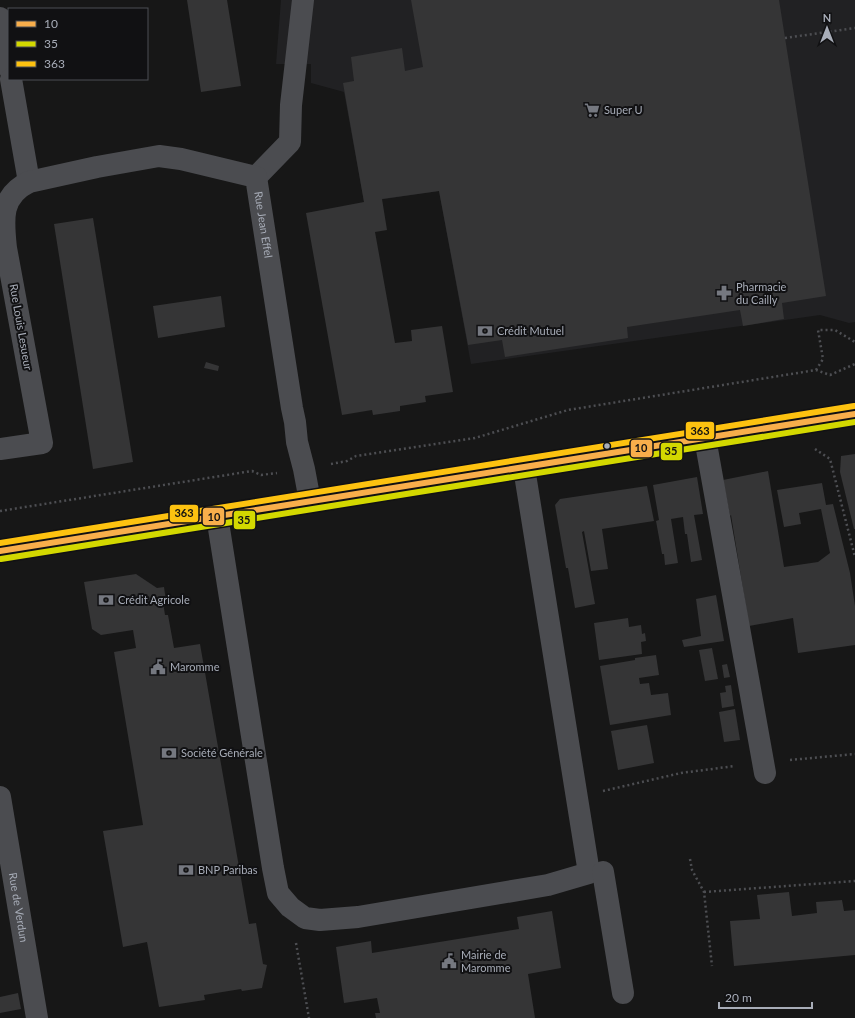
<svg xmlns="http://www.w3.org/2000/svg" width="855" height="1018" font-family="Lato,sans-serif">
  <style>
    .built { fill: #212123 }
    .building { fill: #353536 }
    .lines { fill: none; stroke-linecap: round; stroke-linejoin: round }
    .path { stroke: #4d4e52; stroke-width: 2.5; stroke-dasharray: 2 3; stroke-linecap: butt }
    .minor { stroke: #4b4c50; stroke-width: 22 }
    .major { stroke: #4d4f52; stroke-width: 22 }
    .bus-1-casing { stroke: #111113; stroke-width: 9 }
    .bus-2-casing { stroke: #111113; stroke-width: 9 }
    .bus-3-casing { stroke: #111113; stroke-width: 9 }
    .bus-1 { stroke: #f8ae4b; stroke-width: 6 }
    .bus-2 { stroke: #d3d800; stroke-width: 6 }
    .bus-3 { stroke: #fdc210; stroke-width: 6 }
    .bus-dot { fill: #a8adb8; stroke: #111113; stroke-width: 1.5 }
    .labels { text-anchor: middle; stroke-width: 4; stroke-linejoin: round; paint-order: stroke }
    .poi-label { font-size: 11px; fill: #a8adb8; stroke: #111113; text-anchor: start }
    .street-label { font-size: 11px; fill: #a8adb8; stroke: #111113 }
    .line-badge { stroke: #111113; stroke-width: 1.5 }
    .pale-badge-label { font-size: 11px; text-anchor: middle; font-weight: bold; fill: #111 }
  </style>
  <rect width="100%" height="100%" fill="#171717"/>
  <path class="built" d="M 281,0 L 855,0 L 855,322 L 849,323 L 820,315 L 471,364 L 439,191 L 364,202 L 344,92 L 311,83 L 311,64 L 276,64 Z"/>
  <g class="building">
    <path d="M 187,0 L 227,0 L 241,86 L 201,92 Z"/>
    <path d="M 411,0 L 779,0 L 826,296 L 782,303 L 784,319 L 743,326 L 740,310 L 627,327 L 628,338 L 505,357 L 502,340 L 468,345 L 439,191 L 382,199 L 387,230 L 375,232 L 395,343 L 412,341 L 411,330 L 442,326 L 453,392 L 425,396 L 426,402 L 400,406 L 400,411 L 373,415 L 372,410 L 342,415 L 306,213 L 364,202 L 343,83 L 354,81 L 351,57 L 402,48 L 405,71 L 423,67 Z"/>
    <path d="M 93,218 L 133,462 L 93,469 L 54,224 Z"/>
    <path d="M 221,296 L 225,327 L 158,338 L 153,306 Z"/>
    <path d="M 206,362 L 219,366 L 218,371 L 204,368 Z"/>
    <path d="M 855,454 L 855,529 L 854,529 L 840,472 L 841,456 Z"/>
    <path d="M 768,471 L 784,567 L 818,562 L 830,553 L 821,509 L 799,513 L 801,524 L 784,527 L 777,490 L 822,483 L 826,505 L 833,504 L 850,573 L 855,606 L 855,645 L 798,653 L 793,618 L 749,626 L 731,515 L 730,516 L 723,480 Z"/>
    <path d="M 697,477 L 703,514 L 694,515 L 702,560 L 691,562 L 687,534 L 685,534 L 683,517 L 671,519 L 678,563 L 665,565 L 664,554 L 662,554 L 656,521 L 659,520 L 653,485 Z"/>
    <path d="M 647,486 L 654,521 L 602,529 L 608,569 L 591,571 L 584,531 L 582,532 L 595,604 L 575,608 L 568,568 L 566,568 L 555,505 L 560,499 Z"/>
    <path d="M 136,574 L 157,588 L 164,587 L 166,601 L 163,602 L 165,615 L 168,615 L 174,648 L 200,644 L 249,924 L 256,923 L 263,964 L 267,965 L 262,988 L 242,991 L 241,989 L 204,995 L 205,1000 L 159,1007 L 147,942 L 123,947 L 103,831 L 143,825 L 114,652 L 136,648 L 133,630 L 101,635 L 92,629 L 84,582 Z"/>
    <path d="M 716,595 L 724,641 L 684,647 L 682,640 L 701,636 L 696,599 Z"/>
    <path d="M 628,618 L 629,627 L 641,625 L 642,634 L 645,633 L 646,641 L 641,642 L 642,654 L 599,660 L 594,623 Z"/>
    <path d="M 712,648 L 718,679 L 705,681 L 699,650 Z"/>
    <path d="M 656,655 L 659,675 L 639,678 L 640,684 L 649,683 L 651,695 L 668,693 L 671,715 L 610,725 L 600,666 L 635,660 L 635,658 Z"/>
    <path d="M 727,664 L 730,677 L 724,678 L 722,665 Z"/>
    <path d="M 731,685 L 734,706 L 722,708 L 720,693 L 726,692 L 725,686 Z"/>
    <path d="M 735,709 L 740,740 L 724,742 L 719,712 Z"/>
    <path d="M 647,725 L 654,763 L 618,770 L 611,731 Z"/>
    <path d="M 789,892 L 792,916 L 817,913 L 816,902 L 842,900 L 844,911 L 855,910 L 855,955 L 734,966 L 730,921 L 760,919 L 757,895 Z"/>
    <path d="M 552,911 L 561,968 L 528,974 L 535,1018 L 376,1018 L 375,1013 L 380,1013 L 377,998 L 344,1003 L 336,947 L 371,941 L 372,953 L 519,929 L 517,917 Z"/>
    <path d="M 18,993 L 21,1009 L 0,1013 L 0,997 Z"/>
  </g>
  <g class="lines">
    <g class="path">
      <path d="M 785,38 L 855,28"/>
      <path d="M 816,370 L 823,359 L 818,330 L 835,330 L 855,342"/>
      <path d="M 815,449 L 830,459 L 855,557"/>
      <path d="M 331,464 L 347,461 L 356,456 L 475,438 L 568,410 L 816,370 L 830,375 L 855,364"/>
      <path d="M 0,511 L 252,471 L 261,475 L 277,473"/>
      <path d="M 790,760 L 855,754"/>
      <path d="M 603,791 L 681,773 L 735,766"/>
      <path d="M 690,859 L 692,870 L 704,892 L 712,966"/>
      <path d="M 704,892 L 855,881"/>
      <path d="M 296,943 L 309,1018"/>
    </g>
    <g class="minor">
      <path d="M 0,18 L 9,68"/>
      <path d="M 11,79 L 29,182"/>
      <path d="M 256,177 L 290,142 L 291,105 L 303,0"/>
      <path d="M 705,438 L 765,773"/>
      <path id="s1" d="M 0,449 L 42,443 L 6,248 C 3,220 0,196 29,182 L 97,167 L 159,156 L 181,159 L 256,177 L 292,408 L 295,422 L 297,442 L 304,469 L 310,501"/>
      <path d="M 217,516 L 273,868 L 278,893 L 290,907 L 305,918 L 320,920 L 358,917 L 548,885 L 589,873 L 524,468"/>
      <path id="s2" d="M 0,797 L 37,1018"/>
      <path d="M 603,872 L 623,993"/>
    </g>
    <path class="major" d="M 0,551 L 855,414"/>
    <g class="bus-1-casing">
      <path id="bus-1" d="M 0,551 L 855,414"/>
    </g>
    <g class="bus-2-casing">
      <path id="bus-2" d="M 1,559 L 855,422"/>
    </g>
    <g class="bus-3-casing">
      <path id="bus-3" d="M 0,543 L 854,406"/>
    </g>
    <use href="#bus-1" class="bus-1"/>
    <use href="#bus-2" class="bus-2"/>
    <use href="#bus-3" class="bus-3"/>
  </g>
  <defs>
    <g id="supermarket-bare" transform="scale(1.2)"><path d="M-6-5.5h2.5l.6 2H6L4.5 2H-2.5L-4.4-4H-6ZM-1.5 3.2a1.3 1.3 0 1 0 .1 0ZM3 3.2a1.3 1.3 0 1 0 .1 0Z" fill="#757880" stroke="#111113" stroke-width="2.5" paint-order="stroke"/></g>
    <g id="pharmacy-bare" transform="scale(1.2)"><path d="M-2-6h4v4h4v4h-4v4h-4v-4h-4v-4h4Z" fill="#757880" stroke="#111113" stroke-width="2.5" paint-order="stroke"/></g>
    <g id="bank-bare" transform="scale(1.2)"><path d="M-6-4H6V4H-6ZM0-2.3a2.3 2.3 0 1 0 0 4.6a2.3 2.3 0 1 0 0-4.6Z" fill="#757880" stroke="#111113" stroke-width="2.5" paint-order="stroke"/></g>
    <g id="civic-bare" transform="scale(1.2)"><path d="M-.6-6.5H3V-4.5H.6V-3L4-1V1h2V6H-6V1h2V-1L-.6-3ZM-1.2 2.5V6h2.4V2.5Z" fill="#757880" stroke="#111113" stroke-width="2.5" paint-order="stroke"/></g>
  </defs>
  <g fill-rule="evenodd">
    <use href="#supermarket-bare" x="592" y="110"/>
    <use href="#pharmacy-bare" x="724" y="293"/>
    <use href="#bank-bare" x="485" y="331"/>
    <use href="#bank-bare" x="106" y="600"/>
    <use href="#civic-bare" x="158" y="667"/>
    <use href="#bank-bare" x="169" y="753"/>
    <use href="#bank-bare" x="186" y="870"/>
    <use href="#civic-bare" x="449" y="961"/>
  </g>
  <circle class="bus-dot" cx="607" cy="446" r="3.5"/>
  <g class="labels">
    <g class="poi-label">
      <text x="604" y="114">Super U</text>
      <text x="736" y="291">Pharmacie<tspan x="736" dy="13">du Cailly</tspan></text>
      <text x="497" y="335">Crédit Mutuel</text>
      <text x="118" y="604">Crédit Agricole</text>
      <text x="170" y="671">Maromme</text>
      <text x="181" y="757">Société Générale</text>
      <text x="198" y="874">BNP Paribas</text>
      <text x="461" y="959">Mairie de<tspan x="461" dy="13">Maromme</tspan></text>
    </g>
    <g class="street-label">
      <text dy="4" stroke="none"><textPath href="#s1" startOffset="597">Rue Jean Effel</textPath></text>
      <text transform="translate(21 327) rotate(80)" y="4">Rue Louis Lesueur</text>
      <text dy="4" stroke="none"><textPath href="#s2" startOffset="112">Rue de Verdun</textPath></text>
    </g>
  </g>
  <g class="line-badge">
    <rect x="685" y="421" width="30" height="19" rx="4" fill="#fdc210"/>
    <rect x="630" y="439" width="23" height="19" rx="4" fill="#f8ae4b"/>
    <rect x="660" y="442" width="23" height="19" rx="4" fill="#d3d800"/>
    <rect x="169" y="504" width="30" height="19" rx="4" fill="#fdc210"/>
    <rect x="202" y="507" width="23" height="19" rx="4" fill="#f8ae4b"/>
    <rect x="233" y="510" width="23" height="20" rx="4" fill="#d3d800"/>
  </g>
  <g class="pale-badge-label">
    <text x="700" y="435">363</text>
    <text x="641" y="452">10</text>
    <text x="671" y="455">35</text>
    <text x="184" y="517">363</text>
    <text x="214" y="521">10</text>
    <text x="244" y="524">35</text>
  </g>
  <rect x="8" y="8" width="140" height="72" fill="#111113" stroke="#4d4f55"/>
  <rect x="16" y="21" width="20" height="6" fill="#f8ae4b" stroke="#4d4f55"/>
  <text x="44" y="28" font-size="12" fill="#a8adb8">10</text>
  <rect x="16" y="41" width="20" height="6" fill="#d3d800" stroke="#4d4f55"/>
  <text x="44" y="48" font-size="12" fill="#a8adb8">35</text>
  <rect x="16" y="61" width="20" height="6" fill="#fdc210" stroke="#4d4f55"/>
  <text x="44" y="68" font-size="12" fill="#a8adb8">363</text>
  <g transform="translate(827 28)" stroke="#111113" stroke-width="3" paint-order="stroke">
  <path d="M0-3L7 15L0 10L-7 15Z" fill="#a8adb8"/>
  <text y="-6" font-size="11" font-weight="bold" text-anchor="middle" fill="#a8adb8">N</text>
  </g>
  <path d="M719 1002v6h93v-6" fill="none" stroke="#a8adb8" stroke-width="2"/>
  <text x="725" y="1002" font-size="12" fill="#a8adb8" stroke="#111113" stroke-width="3" paint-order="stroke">20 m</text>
</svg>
